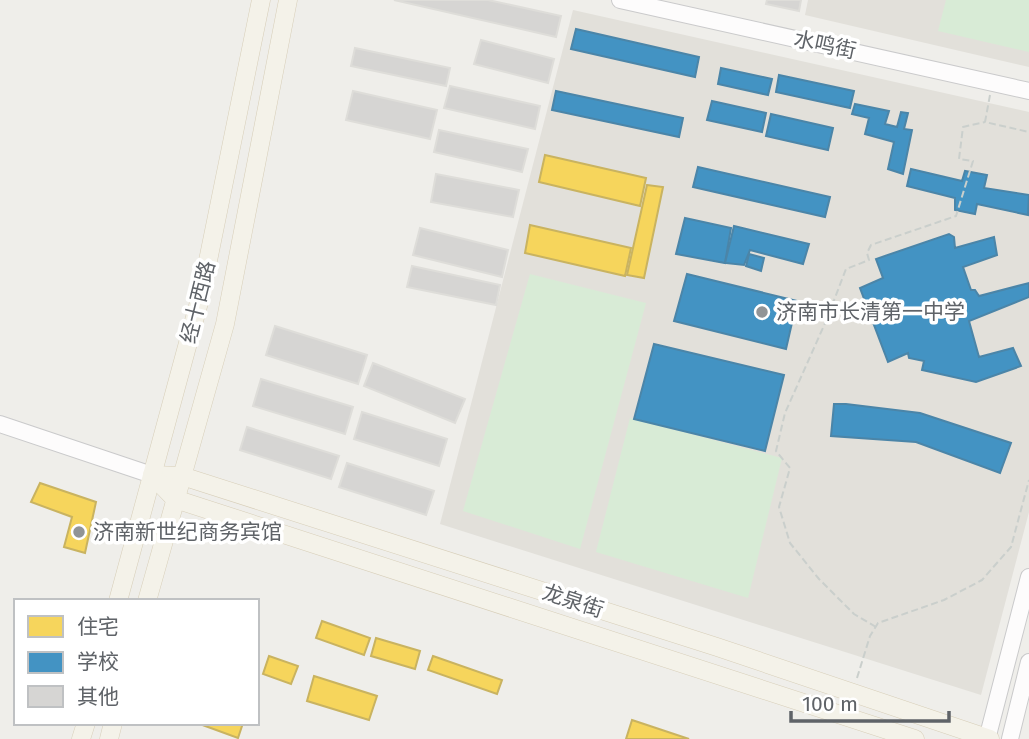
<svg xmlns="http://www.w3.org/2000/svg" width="1029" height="739" font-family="'Fira Sans','Noto Sans SC',sans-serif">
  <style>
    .education { fill: #e2e0da }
    .green { fill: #d8ebd6 }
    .homes { fill: #f6d55c; stroke: #c9b360; stroke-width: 2 }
    .schools { fill: #4393c3; stroke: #4b85a8; stroke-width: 2 }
    .building { fill: #d6d5d3; stroke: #deddd9; stroke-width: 2 }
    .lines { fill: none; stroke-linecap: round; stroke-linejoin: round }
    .secondary-casing { stroke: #cacacb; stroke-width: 18 }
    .primary-casing { stroke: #d7ceb8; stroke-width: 19 }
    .path { stroke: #cacfcc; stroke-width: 2; stroke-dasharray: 7 3.5; stroke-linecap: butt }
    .secondary { stroke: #fdfcfc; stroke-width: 16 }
    .primary { stroke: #f4f2e9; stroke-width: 18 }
    .poi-dot { fill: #919496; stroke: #fff; stroke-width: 2.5 }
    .labels { text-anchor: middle; stroke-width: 7; stroke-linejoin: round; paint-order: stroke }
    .street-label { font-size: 21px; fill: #5f6368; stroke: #fff }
    .poi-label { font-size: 21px; fill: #5f6368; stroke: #fff; text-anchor: start }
  </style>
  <rect width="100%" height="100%" fill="#efeeea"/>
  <g class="education">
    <path d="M 808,0 L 1029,0 L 1029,67 L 805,15 Z"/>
    <path d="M 573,10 L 1029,112 L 1029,512 L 981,695 L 440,524 Z"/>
  </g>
  <g class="green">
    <path d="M 946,0 L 1029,0 L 1029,52 L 938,31 Z"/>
    <path d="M 530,274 L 646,303 L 580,549 L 463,511 Z"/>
    <path d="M 630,418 L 782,458 L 748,598 L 596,552 Z"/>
  </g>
  <g class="homes">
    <path d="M 545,155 L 646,178 L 640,206 L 539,182 Z"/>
    <path d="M 647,185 L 663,187 L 644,278 L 627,275 Z"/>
    <path d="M 530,225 L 631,248 L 625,276 L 525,253 Z"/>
    <path d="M 40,483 L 96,502 L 85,553 L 64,547 L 72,517 L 31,502 Z"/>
    <path d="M 322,621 L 370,638 L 364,655 L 316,638 Z"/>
    <path d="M 376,638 L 420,651 L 415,669 L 371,656 Z"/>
    <path d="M 269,656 L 298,666 L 291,684 L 263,674 Z"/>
    <path d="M 433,656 L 502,680 L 497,694 L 428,670 Z"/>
    <path d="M 314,676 L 377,696 L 369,720 L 307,701 Z"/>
    <path d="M 632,720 L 689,739 L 626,739 Z"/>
    <path d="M 197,723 L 243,723 L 238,738 Z"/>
  </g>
  <g class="schools">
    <path d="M 576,29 L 699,57 L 695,77 L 571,49 Z"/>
    <path d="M 721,68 L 772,79 L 768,95 L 718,84 Z"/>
    <path d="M 779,75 L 854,91 L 850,108 L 776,92 Z"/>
    <path d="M 556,91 L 683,118 L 679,137 L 552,110 Z"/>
    <path d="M 712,101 L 766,113 L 762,132 L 707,120 Z"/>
    <path d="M 855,104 L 889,111 L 885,124 L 897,127 L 901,112 L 908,113 L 904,129 L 912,130 L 903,174 L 888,169 L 894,142 L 865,134 L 869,118 L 852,114 Z"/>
    <path d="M 771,114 L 833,128 L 828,150 L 766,136 Z"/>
    <path d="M 698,167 L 830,197 L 825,217 L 693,187 Z"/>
    <path d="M 911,169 L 962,181 L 965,171 L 987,175 L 984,188 L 1029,195 L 1028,215 L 977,204 L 975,214 L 955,210 L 955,198 L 907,186 Z"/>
    <path d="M 685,218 L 731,228 L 725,263 L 676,254 Z"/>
    <path d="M 734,226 L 809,244 L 803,264 L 750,250 L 744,265 L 725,263 Z"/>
    <path d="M 949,234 L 954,237 L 955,248 L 994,237 L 997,255 L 963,267 L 971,290 L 975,290 L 979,296 L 1029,283 L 1029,297 L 969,321 L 979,357 L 1013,348 L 1021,366 L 976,382 L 922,370 L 924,361 L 909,358 L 908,353 L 888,362 L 860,288 L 883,278 L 876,259 Z"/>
    <path d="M 749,254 L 764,258 L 761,271 L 746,266 Z"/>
    <path d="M 687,274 L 797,301 L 786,349 L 674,321 Z"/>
    <path d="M 654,344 L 784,375 L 765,451 L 634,419 Z"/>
    <path d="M 834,404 L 846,404 L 920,413 L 1011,443 L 1000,473 L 916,442 L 831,436 Z"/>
  </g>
  <g class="building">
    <path d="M 394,0 L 488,0 L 561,16 L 556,37 Z"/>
    <path d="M 767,0 L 801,0 L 799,11 L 766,4 Z"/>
    <path d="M 481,40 L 554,59 L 548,83 L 474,64 Z"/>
    <path d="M 355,48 L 450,68 L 446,86 L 351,66 Z"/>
    <path d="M 450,86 L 540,106 L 535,129 L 444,108 Z"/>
    <path d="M 353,91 L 437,110 L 430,139 L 346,120 Z"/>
    <path d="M 439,130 L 528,149 L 522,172 L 434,152 Z"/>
    <path d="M 436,174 L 519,190 L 513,217 L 431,202 Z"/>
    <path d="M 420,228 L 508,250 L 502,277 L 413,255 Z"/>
    <path d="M 412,266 L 500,285 L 496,305 L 407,287 Z"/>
    <path d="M 275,326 L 367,355 L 358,384 L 266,355 Z"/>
    <path d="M 373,363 L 465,399 L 455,423 L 364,386 Z"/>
    <path d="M 261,379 L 353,407 L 345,434 L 253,406 Z"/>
    <path d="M 362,412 L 447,439 L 439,466 L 354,439 Z"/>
    <path d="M 247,427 L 339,456 L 331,479 L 240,450 Z"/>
    <path d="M 347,463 L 434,491 L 426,515 L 339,487 Z"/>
  </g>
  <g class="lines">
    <g class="secondary-casing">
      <g id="secondary">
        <path d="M 620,0 L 1029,91"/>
        <path d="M 0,424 L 152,475"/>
        <path d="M 987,739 L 1029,577"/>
        <path d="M 1010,739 L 1029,662"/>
      </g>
    </g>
    <g class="primary-casing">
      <g id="primary">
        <path d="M 152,475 L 182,476 L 717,647 L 990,739"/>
        <path d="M 152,475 L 175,499 L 915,739"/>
        <path d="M 118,601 L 201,295 L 261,0"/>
        <path d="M 147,601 L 225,324 L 288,0"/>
        <path d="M 81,739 L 86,723"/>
        <path d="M 109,739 L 113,723"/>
      </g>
    </g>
    <g class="path">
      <path d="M 990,95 L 985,122 L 1029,132"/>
      <path d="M 876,627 L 854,614 L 819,579 L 790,543 L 779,507 L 790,468 L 776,451 L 785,413 L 826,321 L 846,269 L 869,260 L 867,253 L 871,245 L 956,216 L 973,161 L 959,159 L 963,127 L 985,122"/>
      <path d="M 857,678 L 870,636 L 878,623 L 944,600 L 982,580 L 1011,547 L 1029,480"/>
    </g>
    <use href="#secondary" class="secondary"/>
    <use href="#primary" class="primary"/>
  </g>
  <g class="poi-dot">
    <circle cx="762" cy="312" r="7"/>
    <circle cx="79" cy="532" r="7"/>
  </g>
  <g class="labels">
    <g class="street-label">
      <text transform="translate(825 45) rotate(12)" y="7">水鸣街</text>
      <text transform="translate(198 302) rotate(-76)" y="7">经十西路</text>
      <text transform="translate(573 601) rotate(18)" y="7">龙泉街</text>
    </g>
    <g class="poi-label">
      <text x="776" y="319">济南市长清第一中学</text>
      <text x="93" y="539">济南新世纪商务宾馆</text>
    </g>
  </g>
  <rect x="14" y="599" width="245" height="126" fill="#ffffff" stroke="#bfc1c3" stroke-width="2"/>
  <rect x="28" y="616" width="35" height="21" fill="#f6d55c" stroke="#bfc1c3" stroke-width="2"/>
  <text x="77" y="634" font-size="21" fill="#5f6368">住宅</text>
  <rect x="28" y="652" width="35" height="21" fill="#4393c3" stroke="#bfc1c3" stroke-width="2"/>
  <text x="77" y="669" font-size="21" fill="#5f6368">学校</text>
  <rect x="28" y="686" width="35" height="21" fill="#d6d5d3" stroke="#bfc1c3" stroke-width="2"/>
  <text x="77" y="704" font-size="21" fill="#5f6368">其他</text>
  <path d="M791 711v10h158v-10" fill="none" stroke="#5f6368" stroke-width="3.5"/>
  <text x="802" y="711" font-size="21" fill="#5f6368" stroke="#ffffff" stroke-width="5" paint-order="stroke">100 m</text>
</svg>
